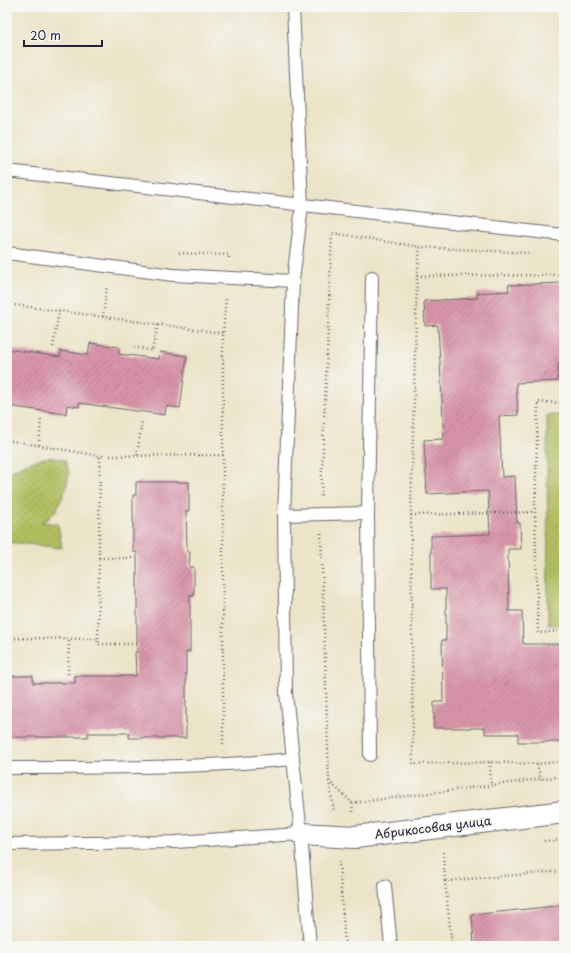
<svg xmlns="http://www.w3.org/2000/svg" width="571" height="953" font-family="'Playpen Sans',sans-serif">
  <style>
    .grass { fill: url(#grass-dots); stroke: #69704e }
    .building { fill: url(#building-hatch) }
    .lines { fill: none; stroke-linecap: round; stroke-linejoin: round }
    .service-casing { stroke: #69666c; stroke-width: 14 }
    .minor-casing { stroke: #69666c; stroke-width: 24 }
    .path { stroke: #69666c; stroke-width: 2.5; stroke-dasharray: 1 3; stroke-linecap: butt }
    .service { stroke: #fff; stroke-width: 12 }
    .minor { stroke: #fff; stroke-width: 22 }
    .labels { text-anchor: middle; stroke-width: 3.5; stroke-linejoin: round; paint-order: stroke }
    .street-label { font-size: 12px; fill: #22223b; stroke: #f6f6f2 }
  </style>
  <defs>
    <pattern id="grass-dots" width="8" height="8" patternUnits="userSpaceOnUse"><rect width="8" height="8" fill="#b0be60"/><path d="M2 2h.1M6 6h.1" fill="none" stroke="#97a354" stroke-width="1.8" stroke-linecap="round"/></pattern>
    <pattern id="building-hatch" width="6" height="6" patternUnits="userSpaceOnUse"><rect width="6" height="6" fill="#d995aa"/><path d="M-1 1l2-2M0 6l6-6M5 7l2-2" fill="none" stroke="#b0798c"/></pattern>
  </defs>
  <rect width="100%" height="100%" fill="#f6f6f2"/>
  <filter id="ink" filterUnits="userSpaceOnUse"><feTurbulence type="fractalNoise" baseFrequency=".025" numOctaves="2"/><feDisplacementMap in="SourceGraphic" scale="8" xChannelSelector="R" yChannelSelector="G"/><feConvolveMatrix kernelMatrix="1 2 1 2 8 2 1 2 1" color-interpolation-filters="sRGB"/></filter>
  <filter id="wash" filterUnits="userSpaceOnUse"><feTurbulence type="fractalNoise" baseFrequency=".012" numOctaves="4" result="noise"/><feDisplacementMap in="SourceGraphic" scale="16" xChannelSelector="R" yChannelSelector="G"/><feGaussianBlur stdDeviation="0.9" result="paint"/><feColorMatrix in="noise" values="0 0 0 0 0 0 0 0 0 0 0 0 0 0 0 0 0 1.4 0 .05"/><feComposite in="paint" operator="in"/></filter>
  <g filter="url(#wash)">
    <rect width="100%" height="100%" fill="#ece4c8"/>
    <g class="grass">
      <path d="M 547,415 L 564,415 L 564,625 L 548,625 Z"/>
      <path d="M 52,457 L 65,460 L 69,473 L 66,489 L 57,509 L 48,519 L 41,522 L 58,524 L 62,548 L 7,542 L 7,473 C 23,465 34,459 52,457 Z"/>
    </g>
    <g id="blocks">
      <g class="building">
        <path d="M 564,283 L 564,364 L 558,364 L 558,381 L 516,383 L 518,415 L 499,416 L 502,477 L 515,476 L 517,523 L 520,523 L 521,549 L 508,549 L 509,611 L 522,611 L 523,644 L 564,644 L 564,742 L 518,742 L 518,734 L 485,734 L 485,728 L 434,728 L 434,702 L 443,702 L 442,640 L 446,640 L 446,589 L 431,589 L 431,536 L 490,534 L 488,491 L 427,494 L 424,440 L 444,439 L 438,325 L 425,326 L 424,301 L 477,298 L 477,293 L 509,291 L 508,285 Z"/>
        <path d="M 90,343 L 119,347 L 119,354 L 159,359 L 160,352 L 187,356 L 180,408 L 166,406 L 165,415 L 79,403 L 79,407 L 67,405 L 66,414 L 7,406 L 7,349 L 60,357 L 61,351 L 88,355 Z"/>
        <path d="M 136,482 L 189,482 L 189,511 L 186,511 L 187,552 L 190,552 L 189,567 L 194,567 L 194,596 L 190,596 L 190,652 L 186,652 L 186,738 L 129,738 L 129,733 L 88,733 L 88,737 L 7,737 L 7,676 L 33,676 L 33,683 L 75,683 L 75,676 L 136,676 L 135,652 L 137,652 L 137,552 L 133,552 L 133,495 L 136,495 Z"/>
        <path d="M 564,905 L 564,946 L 474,946 L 472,915 Z"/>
      </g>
    </g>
  </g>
  <g filter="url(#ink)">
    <use href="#blocks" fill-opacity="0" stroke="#69666c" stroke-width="1"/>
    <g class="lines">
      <g class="service-casing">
        <g id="service">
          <path d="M 293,7 L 302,206 L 293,281 L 284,515 L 286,693 L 301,834 L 310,946"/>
          <path d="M 7,171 L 564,235"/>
          <path d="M 7,253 L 173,275 L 293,281"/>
          <path d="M 284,515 L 368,513"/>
          <path d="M 370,755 L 368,513 L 372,277"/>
          <path d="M 7,768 C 102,768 198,768 293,759"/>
          <path d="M 7,844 L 175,842 L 301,834"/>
          <path d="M 385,886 L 391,946"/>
        </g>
      </g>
      <g class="minor-casing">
        <path id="minor" d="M 301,834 L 355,837 L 564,812"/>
      </g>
      <g class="path">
        <path d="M 420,247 L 417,276 L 411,515 L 413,764 L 490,762 L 537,764 L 564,761"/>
        <path d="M 179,253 L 229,255 L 229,258"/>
        <path d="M 417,276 L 564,275"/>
        <path d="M 7,304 L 223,333"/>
        <path d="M 103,317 L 107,286"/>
        <path d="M 53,347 L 59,311"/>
        <path d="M 134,347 L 152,351 L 158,324"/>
        <path d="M 564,403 L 538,402 L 535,512 L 538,633 L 564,631"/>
        <path d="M 7,440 L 100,456"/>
        <path d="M 39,445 L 41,418"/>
        <path d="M 137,455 L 142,421"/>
        <path d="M 321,496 L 332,233 L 420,247 L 531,253"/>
        <path d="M 411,515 L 535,512"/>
        <path d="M 321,533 L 329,781 L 352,803 L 564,776"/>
        <path d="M 99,558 L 135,558"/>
        <path d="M 7,638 L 98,639"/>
        <path d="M 136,644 L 98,644 L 100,456 L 223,455"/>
        <path d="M 68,674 L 69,639"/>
        <path d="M 223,744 L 223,333 L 226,297"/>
        <path d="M 490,762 L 491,786"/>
        <path d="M 537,764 L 541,780"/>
        <path d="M 329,781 L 334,812"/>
        <path d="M 352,803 L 353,812"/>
        <path d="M 544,841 L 564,839"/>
        <path d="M 443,852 L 445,881 L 564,871"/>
        <path d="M 339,861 L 345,946"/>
        <path d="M 445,881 L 452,946"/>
      </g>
      <use href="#service" class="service"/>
      <use href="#minor" class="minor"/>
    </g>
  </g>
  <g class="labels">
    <g class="street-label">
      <text transform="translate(433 828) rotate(-7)" y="4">Абрикосовая улица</text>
    </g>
  </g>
  <rect width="571" height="953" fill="none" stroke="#f6f6f2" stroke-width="24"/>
  <path d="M24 40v6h78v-6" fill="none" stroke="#22223b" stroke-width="2"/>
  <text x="30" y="40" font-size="12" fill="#22223b" stroke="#f6f6f2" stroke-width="3" paint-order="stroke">20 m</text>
</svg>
